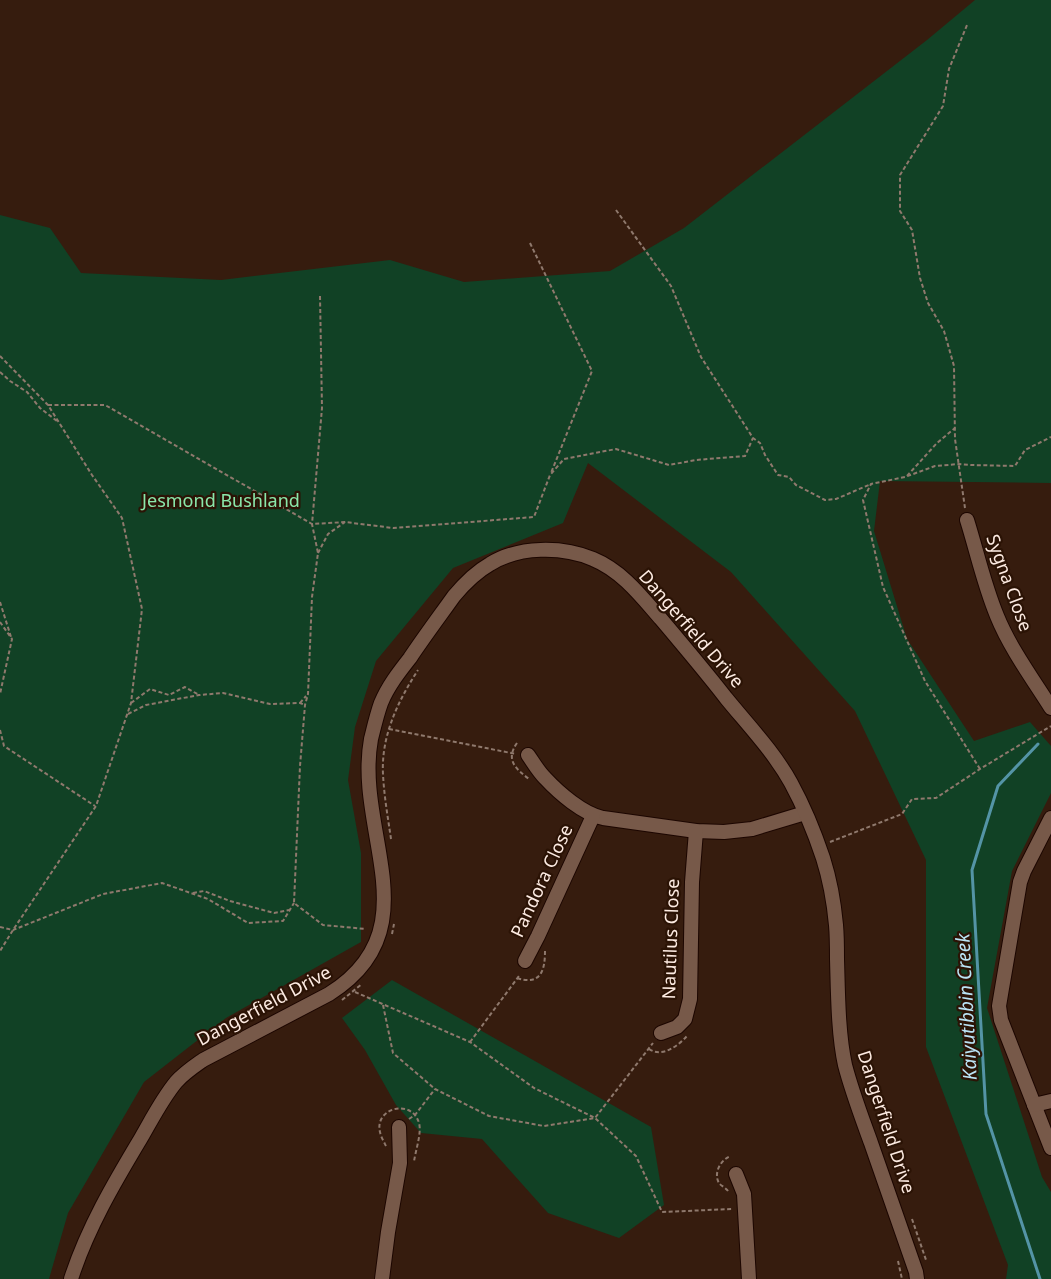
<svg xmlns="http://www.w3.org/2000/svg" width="1051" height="1279" font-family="'Noto Sans',sans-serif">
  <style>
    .green { fill: #114125 }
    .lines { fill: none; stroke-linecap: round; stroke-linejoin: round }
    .stream { stroke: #5494a6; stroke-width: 3 }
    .minor-casing { stroke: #1c0600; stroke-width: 16 }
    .path { stroke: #8f796d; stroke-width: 2; stroke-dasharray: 4 2.5; stroke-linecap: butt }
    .minor { stroke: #775949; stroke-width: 14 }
    .labels { text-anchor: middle; stroke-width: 4.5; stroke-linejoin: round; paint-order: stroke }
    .park-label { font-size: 18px; fill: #8ae7aa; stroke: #2b1305 }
    .street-label { font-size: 18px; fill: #fdebe2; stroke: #2b1305 }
    .water-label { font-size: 19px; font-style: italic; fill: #bae4f5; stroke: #2b1305 }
  </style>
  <rect width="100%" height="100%" fill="#361c0e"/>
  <g class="green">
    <path d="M 975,0 L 1051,0 L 1051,483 L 880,481 L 874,531 L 907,639 L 974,741 L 1030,722 L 1051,746 L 1051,793 L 1012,871 L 987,1008 L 1042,1177 L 1051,1192 L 1051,1279 L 1006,1279 L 1008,1265 L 926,1047 L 926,860 L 855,711 L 731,572 L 588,463 L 563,523 L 453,568 L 376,661 L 355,727 L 348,780 L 361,853 L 361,942 L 226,1018 L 144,1082 L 68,1213 L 49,1279 L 0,1279 L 0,215 L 50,228 L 81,273 L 221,280 L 390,260 L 464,282 L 610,271 L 684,228 L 927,40 Z"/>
    <path d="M 392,980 L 651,1127 L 664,1205 L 619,1238 L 548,1213 L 482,1139 L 421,1133 L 396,1105 L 365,1050 L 342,1018 Z"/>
  </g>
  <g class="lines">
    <path class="stream" d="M 1038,744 L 998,786 L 972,870 L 986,1114 L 1040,1279"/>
    <g class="minor-casing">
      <g id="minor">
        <path d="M 967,520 C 977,552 984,585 997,616 C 1010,648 1032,678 1051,708"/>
        <path d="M 528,755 C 533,762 538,771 545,778 C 559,793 583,814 603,818 L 696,831 L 724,832 L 752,829 L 805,813"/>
        <path d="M 1051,818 L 1024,871 L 1020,882 L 999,1006 L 1001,1020 L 1051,1148"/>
        <path d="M 525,961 L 538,936 L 593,816"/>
        <path d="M 661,1033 L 677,1027 L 685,1019 L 690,999 L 692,882 L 696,831"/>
        <path d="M 1034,1105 L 1051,1101"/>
        <path d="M 736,1174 L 744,1194 L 749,1279"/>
        <path d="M 71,1279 C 87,1229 114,1183 141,1138 C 152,1119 162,1099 176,1082 C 184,1073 193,1067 203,1060 L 329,994 C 433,929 354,832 371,739 C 374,727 377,714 381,703 C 388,686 399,672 410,658 C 424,637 439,617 454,596 C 464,584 476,572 490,564 C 519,546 562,546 593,559 C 622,571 641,596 661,619 C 683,645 705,671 726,698 C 748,725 774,752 791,783 C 803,805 815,834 823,858 C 830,880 834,903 836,925 C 837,936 837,948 837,959 C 838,992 838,1033 845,1065 C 852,1092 862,1118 871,1143 C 886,1186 901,1229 916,1272 L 917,1279"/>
        <path d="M 382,1279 L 388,1232 L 400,1163 L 399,1127"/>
      </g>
    </g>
    <g class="path">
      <path d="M 616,210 L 671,286 L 701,357 L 753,438 L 760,443 L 765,455 L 778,475 L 789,477 L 796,485 L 825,500 L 836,499 L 871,484"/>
      <path d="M 530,243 L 592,371 L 551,473"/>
      <path d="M 320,296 L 322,408 L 312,524 L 318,553 L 312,597 L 308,694 L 305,705 L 300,766 L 294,903 L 323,925 L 366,929"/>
      <path d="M 0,356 L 48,405 L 92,475 L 122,518 L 142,609 L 131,703 L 96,806 L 13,930 L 0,951"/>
      <path d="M 0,372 L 10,381 L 27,392 L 40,408 L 57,421"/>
      <path d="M 48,405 L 105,405 L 312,524 L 345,522 L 393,528 L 534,517 L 550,475 L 564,459 L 616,449 L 669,465 L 696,460 L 745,456 L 753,438"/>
      <path d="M 907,476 L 937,443 L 955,428"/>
      <path d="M 965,508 L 955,439 L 954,366 L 944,331 L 928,303 L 920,278 L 912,230 L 900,211 L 900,175 L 943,106 L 949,69 L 967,25"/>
      <path d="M 318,553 L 328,534 L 345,522"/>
      <path d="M 0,602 L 11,637"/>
      <path d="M 0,622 L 12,639 L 0,694"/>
      <path d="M 131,703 L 150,689 L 169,695 L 185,687 L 199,695"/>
      <path d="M 300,703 L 306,696"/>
      <path d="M 128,714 L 146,705 L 199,695 L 223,693 L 270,704 L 300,703 L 305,705"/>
      <path d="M 389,729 L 516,754"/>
      <path d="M 0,730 L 4,746 L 95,806"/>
      <path d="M 517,743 C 505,760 516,769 529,779"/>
      <path d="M 980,769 L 925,681 L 883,587 L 863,500 L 871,484 L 905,477 L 935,466 L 959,464 L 971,465 L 1015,466 L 1025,450 L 1051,437"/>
      <path d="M 391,839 C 388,818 384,796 383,774 C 381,736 398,701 418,670"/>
      <path d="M 830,842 L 902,814 L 912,799 L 936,798 L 980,769 L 1051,726"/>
      <path d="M 193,893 L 204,891 L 230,901 L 274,913 L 289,910"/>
      <path d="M 0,927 L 13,930 L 103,894 L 162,883 L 208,899 L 248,923 L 283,921 L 294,903"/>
      <path d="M 392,934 L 394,924"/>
      <path d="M 517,978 C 541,986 545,970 545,951"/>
      <path d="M 355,992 L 470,1042 L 534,1088 L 595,1118 L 636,1156 L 662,1212 L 732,1209"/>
      <path d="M 342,1000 L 362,984"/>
      <path d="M 383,1005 L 393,1053 L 435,1089 L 489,1116 L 544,1126 L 595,1118 L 653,1043"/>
      <path d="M 470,1042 L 519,976"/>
      <path d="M 649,1049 C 662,1058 678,1046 687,1036"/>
      <path d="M 409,1119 L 415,1115 L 435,1089"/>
      <path d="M 386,1146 C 384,1142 381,1137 380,1132 C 374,1108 412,1098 419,1123 C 422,1133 415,1152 414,1162"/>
      <path d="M 728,1191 C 726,1188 720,1185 719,1183 C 713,1173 721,1159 731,1156"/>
      <path d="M 912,1219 L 926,1260"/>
      <path d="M 898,1261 L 902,1279"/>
    </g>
    <use href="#minor" class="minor"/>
  </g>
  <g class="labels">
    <g class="park-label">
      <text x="221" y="507">Jesmond Bushland</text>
    </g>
    <g class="street-label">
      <text transform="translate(1009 583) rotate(70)" y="6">Sygna Close</text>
      <text transform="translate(691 629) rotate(49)" y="6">Dangerfield Drive</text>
      <text transform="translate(542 881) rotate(-65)" y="6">Pandora Close</text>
      <text transform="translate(671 939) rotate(-88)" y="6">Nautilus Close</text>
      <text transform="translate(264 1006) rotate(-28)" y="6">Dangerfield Drive</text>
      <text transform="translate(886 1122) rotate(72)" y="6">Dangerfield Drive</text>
    </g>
    <g class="water-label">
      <text transform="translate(966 1007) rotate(-93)" y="7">Kaiyutibbin Creek</text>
    </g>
  </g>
</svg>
